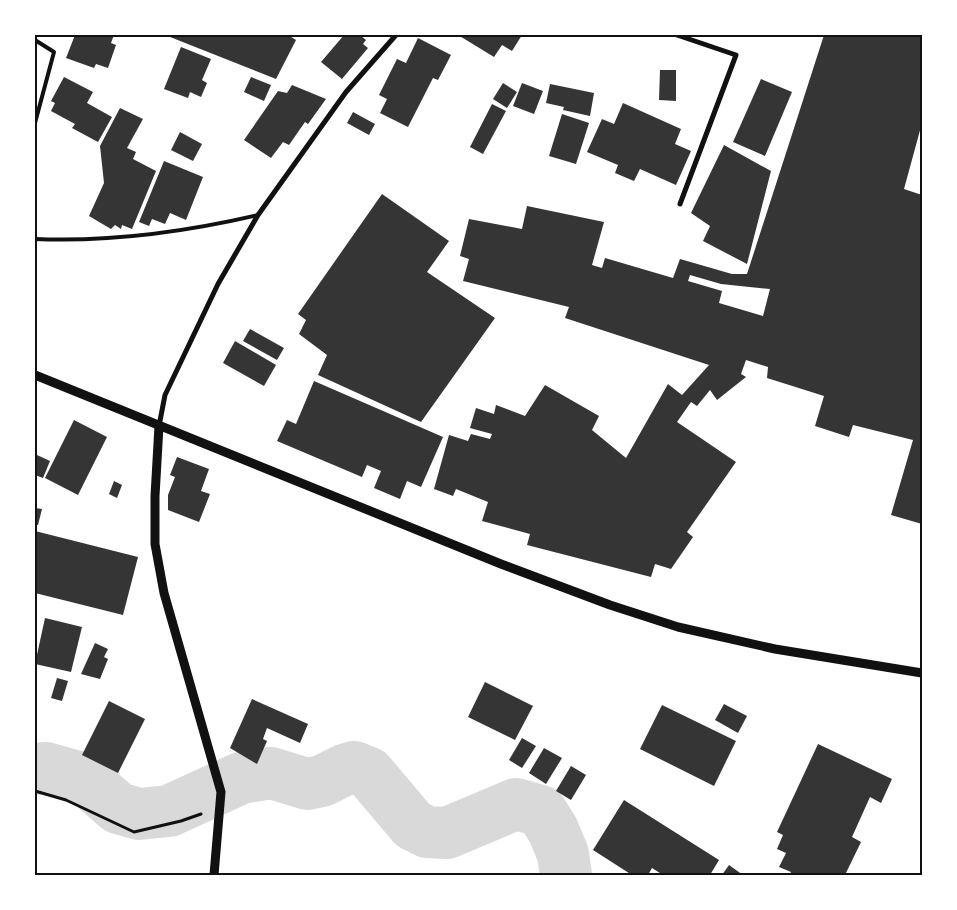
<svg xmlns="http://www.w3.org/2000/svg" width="957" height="910" font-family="'PT Sans Narrow',sans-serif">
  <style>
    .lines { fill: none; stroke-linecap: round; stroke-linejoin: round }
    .river { stroke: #d9d9d9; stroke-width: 52 }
    .building { fill: #353535; fill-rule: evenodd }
    .path { stroke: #111; stroke-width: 3 }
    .service { stroke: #111; stroke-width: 4 }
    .minor { stroke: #111; stroke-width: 5 }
    .tertiary { stroke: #111; stroke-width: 9 }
    .neatline { fill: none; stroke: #111; stroke-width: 2 }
  </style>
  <rect width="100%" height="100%" fill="#fff"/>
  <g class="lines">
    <path class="river" d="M 35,769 L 46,768 L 85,779 L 118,808 L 139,814 L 169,811 L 241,778 L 271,773 L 307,784 L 322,781 L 344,770 L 354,767 L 369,773 L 413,825 L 427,832 L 447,833 L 516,804 L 541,811 L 553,830 L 563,854 L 566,875"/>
  </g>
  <g class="building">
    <path d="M 75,35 L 114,35 L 111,43 L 116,45 L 108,68 L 96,64 L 94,68 L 66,58 Z"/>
    <path d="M 165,35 L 288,35 L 296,40 L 276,79 Z"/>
    <path d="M 344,35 L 360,35 L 366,40 L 363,44 L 368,48 L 342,79 L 321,62 Z"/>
    <path d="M 458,35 L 522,35 L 512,51 L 502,45 L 494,57 Z"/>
    <path d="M 824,35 L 922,35 L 922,123 L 904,189 L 922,195 L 922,524 L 891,515 L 913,440 L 853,425 L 849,437 L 815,426 L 824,396 L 767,378 L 768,367 L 746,360 L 741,374 L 746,377 L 717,400 L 710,390 L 697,406 L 691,402 L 677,422 L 736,462 L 687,532 L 693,537 L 671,569 L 655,564 L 651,577 L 527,545 L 530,534 L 482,521 L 488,502 L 456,489 L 453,496 L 434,489 L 449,435 L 468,441 L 471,434 L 490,439 L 492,434 L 470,428 L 476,408 L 494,414 L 496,405 L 525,416 L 545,385 L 599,416 L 592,430 L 626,458 L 668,384 L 682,395 L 709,365 L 565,318 L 569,307 L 463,281 L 469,259 L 460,256 L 469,219 L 522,229 L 527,206 L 604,222 L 592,265 L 602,268 L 605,258 L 673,278 L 680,259 L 732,274 L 747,274 ZM 690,275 L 721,284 L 770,289 L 763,316 L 719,303 L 722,291 L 688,281 Z"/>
    <path d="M 418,38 L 451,55 L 438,80 L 433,78 L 408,127 L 380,113 L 387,99 L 379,95 L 397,59 L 406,63 Z"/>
    <path d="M 181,47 L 211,59 L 202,80 L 207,83 L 201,97 L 190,92 L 188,98 L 164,89 Z"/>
    <path d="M 660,70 L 676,70 L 676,101 L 659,100 Z"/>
    <path d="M 64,77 L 93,92 L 87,103 L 112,117 L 98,142 L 72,128 L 75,124 L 51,111 L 55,103 L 51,101 Z"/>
    <path d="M 251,77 L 271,85 L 264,101 L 244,92 Z"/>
    <path d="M 761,79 L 792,92 L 765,156 L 733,142 Z"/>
    <path d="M 503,83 L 517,92 L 507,108 L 493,99 Z"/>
    <path d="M 522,83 L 543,91 L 534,114 L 513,106 Z"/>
    <path d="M 550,84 L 594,93 L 590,116 L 563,110 L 564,107 L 546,103 Z"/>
    <path d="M 292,85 L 326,99 L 308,124 L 305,122 L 289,145 L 283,142 L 271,158 L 244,140 L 278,91 L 287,93 Z"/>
    <path d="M 623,103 L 681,129 L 675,144 L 691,151 L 676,185 L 640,169 L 634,181 L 615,173 L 618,165 L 587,152 L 602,119 L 614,124 Z"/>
    <path d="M 492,104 L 506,111 L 483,154 L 470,147 Z"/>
    <path d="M 120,108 L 143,119 L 127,148 L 136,152 L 133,159 L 156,171 L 132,229 L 122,225 L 121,229 L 115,225 L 111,229 L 89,216 L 104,183 L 100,146 Z"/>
    <path d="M 353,112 L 375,124 L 369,135 L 347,123 Z"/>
    <path d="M 562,114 L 589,123 L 576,164 L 549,156 Z"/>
    <path d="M 180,132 L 202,144 L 193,161 L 171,150 Z"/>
    <path d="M 724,145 L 771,171 L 747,264 L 703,241 L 710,226 L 691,213 Z"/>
    <path d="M 164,161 L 203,177 L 186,220 L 170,213 L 165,224 L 152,219 L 149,226 L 139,222 Z"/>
    <path d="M 382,194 L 449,241 L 427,272 L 495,318 L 421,422 L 318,375 L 327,355 L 299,334 L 306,320 L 298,314 Z"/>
    <path d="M 250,329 L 284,348 L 277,360 L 243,341 Z"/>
    <path d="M 235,341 L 276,365 L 264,386 L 223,363 Z"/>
    <path d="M 314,381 L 443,437 L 421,487 L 407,481 L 400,499 L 374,488 L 381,471 L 367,465 L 362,477 L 277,441 L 287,420 L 296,424 Z"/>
    <path d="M 74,420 L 107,437 L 78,495 L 45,478 Z"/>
    <path d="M 37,455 L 50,461 L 43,478 L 35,475 L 35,460 Z"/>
    <path d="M 177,457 L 209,469 L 201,491 L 210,494 L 199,522 L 168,510 L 168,495 L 175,477 L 170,475 Z"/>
    <path d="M 114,481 L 122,485 L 117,498 L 109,494 Z"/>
    <path d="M 35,508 L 42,509 L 38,525 L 35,525 Z"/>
    <path d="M 35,531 L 138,557 L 123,615 L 35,593 Z"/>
    <path d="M 45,618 L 82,627 L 71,672 L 35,664 Z"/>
    <path d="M 95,643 L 108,649 L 104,657 L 108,659 L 100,679 L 81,674 Z"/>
    <path d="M 57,678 L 68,681 L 62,701 L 51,698 Z"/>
    <path d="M 485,682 L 533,706 L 515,740 L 468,717 Z"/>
    <path d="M 252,699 L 308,724 L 300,743 L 267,728 L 263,739 L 267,741 L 257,764 L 230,748 Z"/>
    <path d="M 109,701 L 145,719 L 118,773 L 82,755 Z"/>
    <path d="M 724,704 L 747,716 L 738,733 L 715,720 Z"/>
    <path d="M 662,705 L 736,741 L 714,786 L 640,749 Z"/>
    <path d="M 522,738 L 536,746 L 522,768 L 509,760 Z"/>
    <path d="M 818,744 L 892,779 L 881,803 L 870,797 L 852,837 L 861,842 L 845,875 L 790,875 L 791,872 L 779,867 L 786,853 L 777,849 L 783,835 L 777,832 Z"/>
    <path d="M 544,748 L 562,758 L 546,784 L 529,773 Z"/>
    <path d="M 571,766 L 586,775 L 571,800 L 556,791 Z"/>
    <path d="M 624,800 L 719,860 L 710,875 L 663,875 L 652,868 L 648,875 L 632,875 L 593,850 Z"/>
    <path d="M 729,865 L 743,875 L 722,875 Z"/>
  </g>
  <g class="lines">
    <path class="path" d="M 35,791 L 66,800 L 134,832 L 181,821 L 201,814"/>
    <g class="service">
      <path d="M 35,40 L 54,52 L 35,123"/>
      <path d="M 35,239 C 109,242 185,232 258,215"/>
    </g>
    <g class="minor">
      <path d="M 677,35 L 736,55 L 680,204"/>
      <path d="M 159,426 L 165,395 L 218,284 L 258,215 L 346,92 L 396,35"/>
    </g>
    <g class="tertiary">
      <path d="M 35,375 L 501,564 L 610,605 L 678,627 L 775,649 L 922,673"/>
      <path d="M 159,426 L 155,496 L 155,544 L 164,593 L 221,792 L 214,875"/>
    </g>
  </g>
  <rect width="957" height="910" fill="none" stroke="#ffffff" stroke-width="72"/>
  <rect x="36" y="36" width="885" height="838" class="neatline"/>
</svg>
